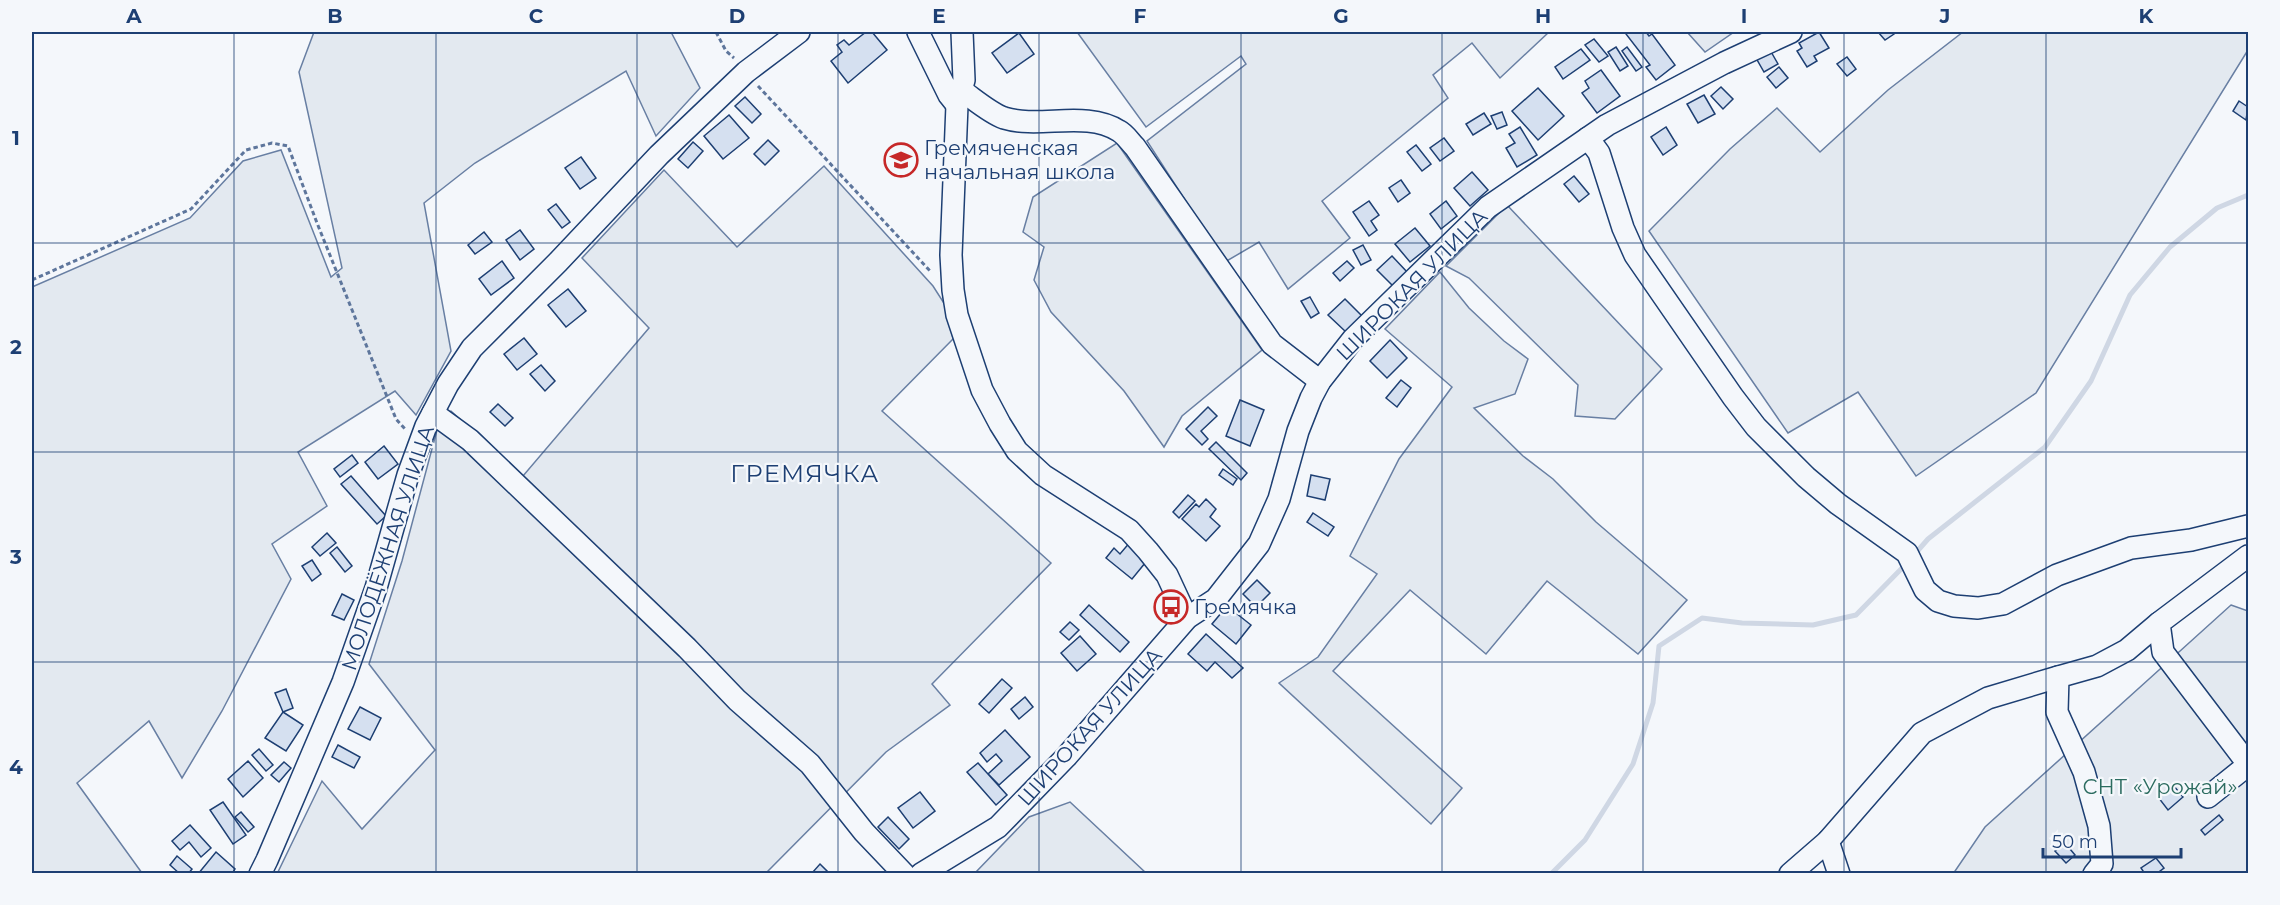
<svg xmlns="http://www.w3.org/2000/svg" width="2280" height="905" font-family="Montserrat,sans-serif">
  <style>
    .green { fill: #e3e9f0; stroke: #687fa3; stroke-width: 1.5 }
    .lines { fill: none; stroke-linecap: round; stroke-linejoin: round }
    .stream { stroke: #cfd7e4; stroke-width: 5 }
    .building { fill: #d5e0f0; stroke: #1d3f73; stroke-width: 1.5 }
    .minor-casing { stroke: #1d3f73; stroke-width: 24 }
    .path { stroke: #5e769c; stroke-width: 3; stroke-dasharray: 4.5 3; stroke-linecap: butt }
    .minor { stroke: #f4f7fb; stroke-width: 21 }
    .grid { fill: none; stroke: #1d3f73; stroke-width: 1.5; stroke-opacity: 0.55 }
    .labels { text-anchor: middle; stroke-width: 4.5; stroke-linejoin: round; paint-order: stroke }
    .poi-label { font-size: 21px; fill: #1d3f73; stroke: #f4f7fb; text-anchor: start }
    .street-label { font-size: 21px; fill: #1d3f73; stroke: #f4f7fb }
    .park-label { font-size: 21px; fill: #2c6c60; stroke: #f4f7fb }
    .quarter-label { font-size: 24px; letter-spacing: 1.5px; fill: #1d3f73; stroke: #f4f7fb }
    .neatline { fill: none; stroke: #1d3f73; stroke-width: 2 }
    .grid-label { font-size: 20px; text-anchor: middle; font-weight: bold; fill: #1d3f73 }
  </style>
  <rect width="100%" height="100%" fill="#f4f7fb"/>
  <g class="green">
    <path d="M 314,32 L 671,32 L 700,88 L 656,136 L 626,71 L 475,163 L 424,203 L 451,351 L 416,415 L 395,391 L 298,452 L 327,506 L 272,544 L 291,579 L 222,711 L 182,778 L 149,721 L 77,783 L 142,873 L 32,873 L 32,287 L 190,218 L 243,161 L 281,150 L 331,277 L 342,268 L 299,72 Z"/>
    <path d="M 1077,32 L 1549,32 L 1500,78 L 1472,43 L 1433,75 L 1448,98 L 1322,201 L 1350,238 L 1288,289 L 1259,242 L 1225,262 L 1147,141 L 1246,64 L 1241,56 L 1146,127 Z"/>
    <path d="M 1687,32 L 1734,32 L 1705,52 Z"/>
    <path d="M 1963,32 L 2248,32 L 2248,50 L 2036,393 L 1916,476 L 1858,392 L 1788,433 L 1649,231 L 1730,149 L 1777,108 L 1820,152 L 1888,90 Z"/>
    <path d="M 1117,143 L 1262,350 L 1182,416 L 1164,447 L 1124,391 L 1051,312 L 1034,280 L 1044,247 L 1023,232 L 1033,197 Z"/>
    <path d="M 824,166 L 933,286 L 949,311 L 953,339 L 882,411 L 1051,563 L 932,684 L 950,705 L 886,752 L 766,873 L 277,874 L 322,781 L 362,829 L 435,750 L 369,664 L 402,561 L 437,430 L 451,411 L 523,476 L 649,328 L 582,258 L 664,170 L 737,247 Z"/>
    <path d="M 1507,205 L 1662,369 L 1615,419 L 1575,416 L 1578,385 L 1469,278 L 1446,266 Z"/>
    <path d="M 1440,272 L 1469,308 L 1504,341 L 1528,359 L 1515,394 L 1474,408 L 1523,456 L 1553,479 L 1596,522 L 1687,600 L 1638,654 L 1547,581 L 1486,654 L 1410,590 L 1333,671 L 1462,788 L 1431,824 L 1279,683 L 1318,657 L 1377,574 L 1350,556 L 1399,459 L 1452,387 L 1385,329 Z"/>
    <path d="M 2231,605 L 2248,611 L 2248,873 L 1953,874 L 1985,827 Z"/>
    <path d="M 1070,802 L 1146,873 L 975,873 L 1029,817 Z"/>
  </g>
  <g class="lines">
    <g class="stream">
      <path d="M 1914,555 L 1928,539 L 2045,447 L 2091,381 L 2130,295 L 2170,247 L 2217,208 L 2248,195"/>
      <path d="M 1551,874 L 1585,840 L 1633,764 L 1653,703 L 1659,646 L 1702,618 L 1742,623 L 1813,625 L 1856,615 L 1906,564"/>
    </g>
  </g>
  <g class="building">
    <path d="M 866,32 L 872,32 L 887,50 L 848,83 L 831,61 L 842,52 L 837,45 L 844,40 L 849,45 Z"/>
    <path d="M 1629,32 L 1646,32 L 1649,36 L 1652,34 L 1675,65 L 1656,80 L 1646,67 L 1650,65 L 1626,34 Z"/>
    <path d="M 1819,32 L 1829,48 L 1814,56 L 1817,61 L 1807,67 L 1797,51 L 1802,48 L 1799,43 Z"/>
    <path d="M 1878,32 L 1893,32 L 1894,34 L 1885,40 Z"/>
    <path d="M 1019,33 L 1034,54 L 1007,73 L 992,53 Z"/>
    <path d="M 1594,39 L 1608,56 L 1599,62 L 1585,45 Z"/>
    <path d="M 1616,47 L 1628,66 L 1620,71 L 1608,52 Z"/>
    <path d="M 1627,47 L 1642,67 L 1636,71 L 1622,51 Z"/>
    <path d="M 1581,49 L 1590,60 L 1563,79 L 1555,67 Z"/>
    <path d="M 1770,50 L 1778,64 L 1764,72 L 1756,58 Z"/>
    <path d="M 1847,57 L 1856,69 L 1847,76 L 1837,64 Z"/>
    <path d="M 1779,67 L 1788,78 L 1776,88 L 1767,77 Z"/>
    <path d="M 1601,70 L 1620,96 L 1597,113 L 1582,93 L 1589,88 L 1585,81 Z"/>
    <path d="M 1721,87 L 1733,99 L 1723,109 L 1711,96 Z"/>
    <path d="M 1538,88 L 1564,116 L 1538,140 L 1512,111 Z"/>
    <path d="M 1704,95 L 1715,114 L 1698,123 L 1687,104 Z"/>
    <path d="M 745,97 L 761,114 L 752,123 L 735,106 Z"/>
    <path d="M 2239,101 L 2248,107 L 2246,120 L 2233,111 Z"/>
    <path d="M 1502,112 L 1507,125 L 1497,129 L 1491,116 Z"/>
    <path d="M 1484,113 L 1491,124 L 1473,135 L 1466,124 Z"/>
    <path d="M 729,115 L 749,138 L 723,159 L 704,136 Z"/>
    <path d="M 1520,127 L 1537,155 L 1517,167 L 1506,148 L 1515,143 L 1509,134 Z"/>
    <path d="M 1666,127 L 1677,145 L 1663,155 L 1651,137 Z"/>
    <path d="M 1444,138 L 1454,151 L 1440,161 L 1430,148 Z"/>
    <path d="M 768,140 L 779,151 L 765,165 L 754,154 Z"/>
    <path d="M 693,142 L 703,151 L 688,168 L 678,159 Z"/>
    <path d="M 1416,145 L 1431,164 L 1422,171 L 1407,152 Z"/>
    <path d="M 581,157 L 596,178 L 580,189 L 565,168 Z"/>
    <path d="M 1472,172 L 1488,190 L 1470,206 L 1454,188 Z"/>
    <path d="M 1574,176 L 1589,194 L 1579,202 L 1564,184 Z"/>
    <path d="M 1401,180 L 1410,193 L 1398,202 L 1389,188 Z"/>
    <path d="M 1369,201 L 1379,215 L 1371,221 L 1377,230 L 1369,236 L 1353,212 Z"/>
    <path d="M 1446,201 L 1457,216 L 1441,229 L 1430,214 Z"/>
    <path d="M 556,204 L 570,222 L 562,228 L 548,210 Z"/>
    <path d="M 1415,228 L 1430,246 L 1410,262 L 1395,244 Z"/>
    <path d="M 520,230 L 534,249 L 520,260 L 506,240 Z"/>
    <path d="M 484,232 L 492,242 L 475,254 L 468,245 Z"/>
    <path d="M 1363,245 L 1371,260 L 1361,265 L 1353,250 Z"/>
    <path d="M 1392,256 L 1408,273 L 1394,287 L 1377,270 Z"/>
    <path d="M 502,261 L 514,278 L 491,295 L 479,279 Z"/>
    <path d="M 1347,261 L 1354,268 L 1340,281 L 1333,273 Z"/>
    <path d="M 568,289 L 586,311 L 566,327 L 548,305 Z"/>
    <path d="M 1310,297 L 1319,313 L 1311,318 L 1301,301 Z"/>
    <path d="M 1345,299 L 1362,316 L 1346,332 L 1328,315 Z"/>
    <path d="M 524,338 L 537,354 L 517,370 L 504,354 Z"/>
    <path d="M 1390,340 L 1407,358 L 1387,378 L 1370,361 Z"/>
    <path d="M 541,365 L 555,381 L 545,391 L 530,374 Z"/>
    <path d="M 1401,380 L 1411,388 L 1397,407 L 1386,398 Z"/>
    <path d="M 1240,400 L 1264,410 L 1250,446 L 1226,436 Z"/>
    <path d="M 498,404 L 513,418 L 505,426 L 490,412 Z"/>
    <path d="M 1208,407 L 1217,416 L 1201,431 L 1208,439 L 1202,445 L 1186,429 Z"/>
    <path d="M 1216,442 L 1247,473 L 1241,480 L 1209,449 Z"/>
    <path d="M 384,446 L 398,464 L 378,479 L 365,462 Z"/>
    <path d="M 352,455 L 358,463 L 340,477 L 334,469 Z"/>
    <path d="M 1223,469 L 1237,479 L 1233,485 L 1219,475 Z"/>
    <path d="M 1311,475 L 1330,479 L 1325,500 L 1307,496 Z"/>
    <path d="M 351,476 L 386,516 L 377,524 L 341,484 Z"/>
    <path d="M 1188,495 L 1195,501 L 1179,518 L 1173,512 Z"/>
    <path d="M 1206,499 L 1216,509 L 1210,517 L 1220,526 L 1206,541 L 1182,519 L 1196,504 L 1199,507 Z"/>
    <path d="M 1313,513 L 1334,527 L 1328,536 L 1307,522 Z"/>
    <path d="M 327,533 L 336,543 L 320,556 L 312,547 Z"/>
    <path d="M 1131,541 L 1150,557 L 1132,579 L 1106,558 L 1114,548 L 1120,554 Z"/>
    <path d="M 337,547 L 352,566 L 345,572 L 330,553 Z"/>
    <path d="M 312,560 L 321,574 L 312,581 L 302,566 Z"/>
    <path d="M 1257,580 L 1270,593 L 1256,607 L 1243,594 Z"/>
    <path d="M 342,594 L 354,600 L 344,620 L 332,615 Z"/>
    <path d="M 1089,605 L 1129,642 L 1120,652 L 1080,615 Z"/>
    <path d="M 1227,606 L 1251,625 L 1236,644 L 1212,624 Z"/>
    <path d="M 1070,622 L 1079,630 L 1069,640 L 1060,632 Z"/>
    <path d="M 1206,634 L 1243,668 L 1232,678 L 1215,662 L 1207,671 L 1188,654 Z"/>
    <path d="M 1080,636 L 1096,654 L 1077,671 L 1061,653 Z"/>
    <path d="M 1002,679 L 1012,688 L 989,713 L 979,704 Z"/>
    <path d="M 286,689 L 293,708 L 283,712 L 275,693 Z"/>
    <path d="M 1025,697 L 1033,707 L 1019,719 L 1011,709 Z"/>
    <path d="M 360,707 L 381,718 L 370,740 L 348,729 Z"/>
    <path d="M 283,712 L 303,725 L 286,751 L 265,738 Z"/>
    <path d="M 1005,730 L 1030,757 L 999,785 L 988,774 L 1002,761 L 996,754 L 987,762 L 980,753 Z"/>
    <path d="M 338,745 L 360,757 L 354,768 L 332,757 Z"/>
    <path d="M 259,749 L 273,765 L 266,771 L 252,755 Z"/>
    <path d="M 248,761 L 263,778 L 243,797 L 228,779 Z"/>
    <path d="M 284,762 L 291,768 L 279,782 L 271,775 Z"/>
    <path d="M 978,763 L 1007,795 L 996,805 L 967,772 Z"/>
    <path d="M 2173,785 L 2183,797 L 2168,810 L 2158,797 Z"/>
    <path d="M 920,792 L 935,811 L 913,828 L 898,808 Z"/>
    <path d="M 223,802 L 246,835 L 233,844 L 210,810 Z"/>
    <path d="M 241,812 L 254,827 L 248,832 L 235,817 Z"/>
    <path d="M 2219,815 L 2223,820 L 2205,835 L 2201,830 Z"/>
    <path d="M 888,817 L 909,839 L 899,849 L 878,827 Z"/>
    <path d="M 190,825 L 211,848 L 201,857 L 189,842 L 180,850 L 172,841 Z"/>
    <path d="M 2065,843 L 2075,855 L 2066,863 L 2055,851 Z"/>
    <path d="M 216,852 L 235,869 L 232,874 L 198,874 Z"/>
    <path d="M 177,856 L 192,869 L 188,874 L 180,874 L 170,865 Z"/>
    <path d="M 2156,858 L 2164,868 L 2156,874 L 2145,874 L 2141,868 Z"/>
    <path d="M 820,864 L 830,874 L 812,873 Z"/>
  </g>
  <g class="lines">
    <g class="minor-casing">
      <g id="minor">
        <path d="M 918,32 L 949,95 L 957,105"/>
        <path d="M 962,32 L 964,80 L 957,105 L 951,255 L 953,290 L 957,315 L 982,390 L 1000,424 L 1017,451 L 1043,475 L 1129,530 L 1148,551 L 1167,575 L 1187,618"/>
        <path d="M 961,90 C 974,99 990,113 1004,118 C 1040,129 1086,110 1119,131 C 1125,134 1130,142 1135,147 L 1272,344 L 1320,381"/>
        <path d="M 1588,138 L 1599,153 L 1623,228 L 1635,255 L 1733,397 L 1756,427 L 1806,477 L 1838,504 L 1907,553 L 1925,590 L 1938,601 L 1954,606 L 1978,608 L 2003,604 L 2057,575 L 2131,548 L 2191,540 L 2248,526"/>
        <path d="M 433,413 L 470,440 L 687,648 L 737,700 L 810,764 L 864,832 L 904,874"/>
        <path d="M 2248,556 L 2159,623 L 2163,652 L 2248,764"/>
        <path d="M 2208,797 L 2248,765"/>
        <path d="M 1828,841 L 1839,874"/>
        <path d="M 260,874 L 267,860 L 343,682 L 376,588 L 408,475 L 426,426 L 448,384 L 472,348 L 558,262 L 659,155 L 746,72 L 799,32"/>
        <path d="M 921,874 L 998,827 L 1066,757 L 1187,618 L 1216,599 L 1259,544 L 1279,499 L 1298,431 L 1311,398 L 1320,381 L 1353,339 L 1488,207 L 1607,125 L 1724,63 L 1791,32"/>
        <path d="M 1790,874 L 1828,841 L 1922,733 L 1988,698 L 2058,677"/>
        <path d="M 2094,874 L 2102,864 L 2099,826 L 2084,772 L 2057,712 L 2058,677 L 2097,666 L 2127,650 L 2159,623"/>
      </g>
    </g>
    <g class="path">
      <path d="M 716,32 L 726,51 L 734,58"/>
      <path d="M 758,86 L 931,272"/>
      <path d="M 32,280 L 191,209 L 246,150 L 272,143 L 288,146 L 317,223 L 396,419 L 405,429"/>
    </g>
    <use href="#minor" class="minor"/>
  </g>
  <path class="grid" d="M 234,32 L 234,874M 436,32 L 436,874M 637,32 L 637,874M 838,32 L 838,874M 1039,32 L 1039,874M 1241,32 L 1241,874M 1442,32 L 1442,874M 1643,32 L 1643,874M 1844,32 L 1844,874M 2046,32 L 2046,874M 32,243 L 2248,243M 32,452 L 2248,452M 32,662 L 2248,662"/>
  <defs>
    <g id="school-ring" transform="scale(1.725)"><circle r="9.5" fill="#f4f7fb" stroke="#c62828" stroke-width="1.5"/><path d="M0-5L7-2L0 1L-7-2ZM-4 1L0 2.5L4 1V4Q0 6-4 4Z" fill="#c62828"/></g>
    <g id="bus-ring" transform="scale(1.725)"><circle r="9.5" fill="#f4f7fb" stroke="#c62828" stroke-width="1.5"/><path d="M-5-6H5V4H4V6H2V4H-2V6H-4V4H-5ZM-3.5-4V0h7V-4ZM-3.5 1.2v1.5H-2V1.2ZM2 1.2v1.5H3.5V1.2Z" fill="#c62828"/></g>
  </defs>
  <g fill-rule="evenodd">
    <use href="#school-ring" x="901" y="160"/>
    <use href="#bus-ring" x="1171" y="607"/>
  </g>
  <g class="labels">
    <g class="poi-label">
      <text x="924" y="155">Гремяченская<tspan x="924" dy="24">начальная школа</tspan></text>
      <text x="1194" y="614">Гремячка</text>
    </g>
    <g class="street-label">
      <text transform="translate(1412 285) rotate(-45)" y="7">ШИРОКАЯ УЛИЦА</text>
      <text transform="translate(388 548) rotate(-72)" y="7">МОЛОДЁЖНАЯ УЛИЦА</text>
      <text transform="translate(1090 727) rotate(-48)" y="7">ШИРОКАЯ УЛИЦА</text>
    </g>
    <g class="park-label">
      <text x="2160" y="794">СНТ «Урожай»</text>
    </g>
    <g class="quarter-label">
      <text x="805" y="482">ГРЕМЯЧКА</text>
    </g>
  </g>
  <rect width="2280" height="905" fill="none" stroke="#f4f7fb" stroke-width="66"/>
  <path d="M2043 848v9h138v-9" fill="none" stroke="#1d3f73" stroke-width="3"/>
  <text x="2052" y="848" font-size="18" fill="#1d3f73" stroke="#f4f7fb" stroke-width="4.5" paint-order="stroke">50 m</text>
  <rect x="33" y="33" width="2214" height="839" class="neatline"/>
  <g class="grid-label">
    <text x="134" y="23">A</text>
    <text x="335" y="23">B</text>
    <text x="536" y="23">C</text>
    <text x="737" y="23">D</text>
    <text x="939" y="23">E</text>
    <text x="1140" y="23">F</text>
    <text x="1341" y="23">G</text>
    <text x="1543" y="23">H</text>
    <text x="1744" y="23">I</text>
    <text x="1945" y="23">J</text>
    <text x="2146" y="23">K</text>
    <text x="16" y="145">1</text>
    <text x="16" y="354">2</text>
    <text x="16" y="564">3</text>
    <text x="16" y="774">4</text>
  </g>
</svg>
